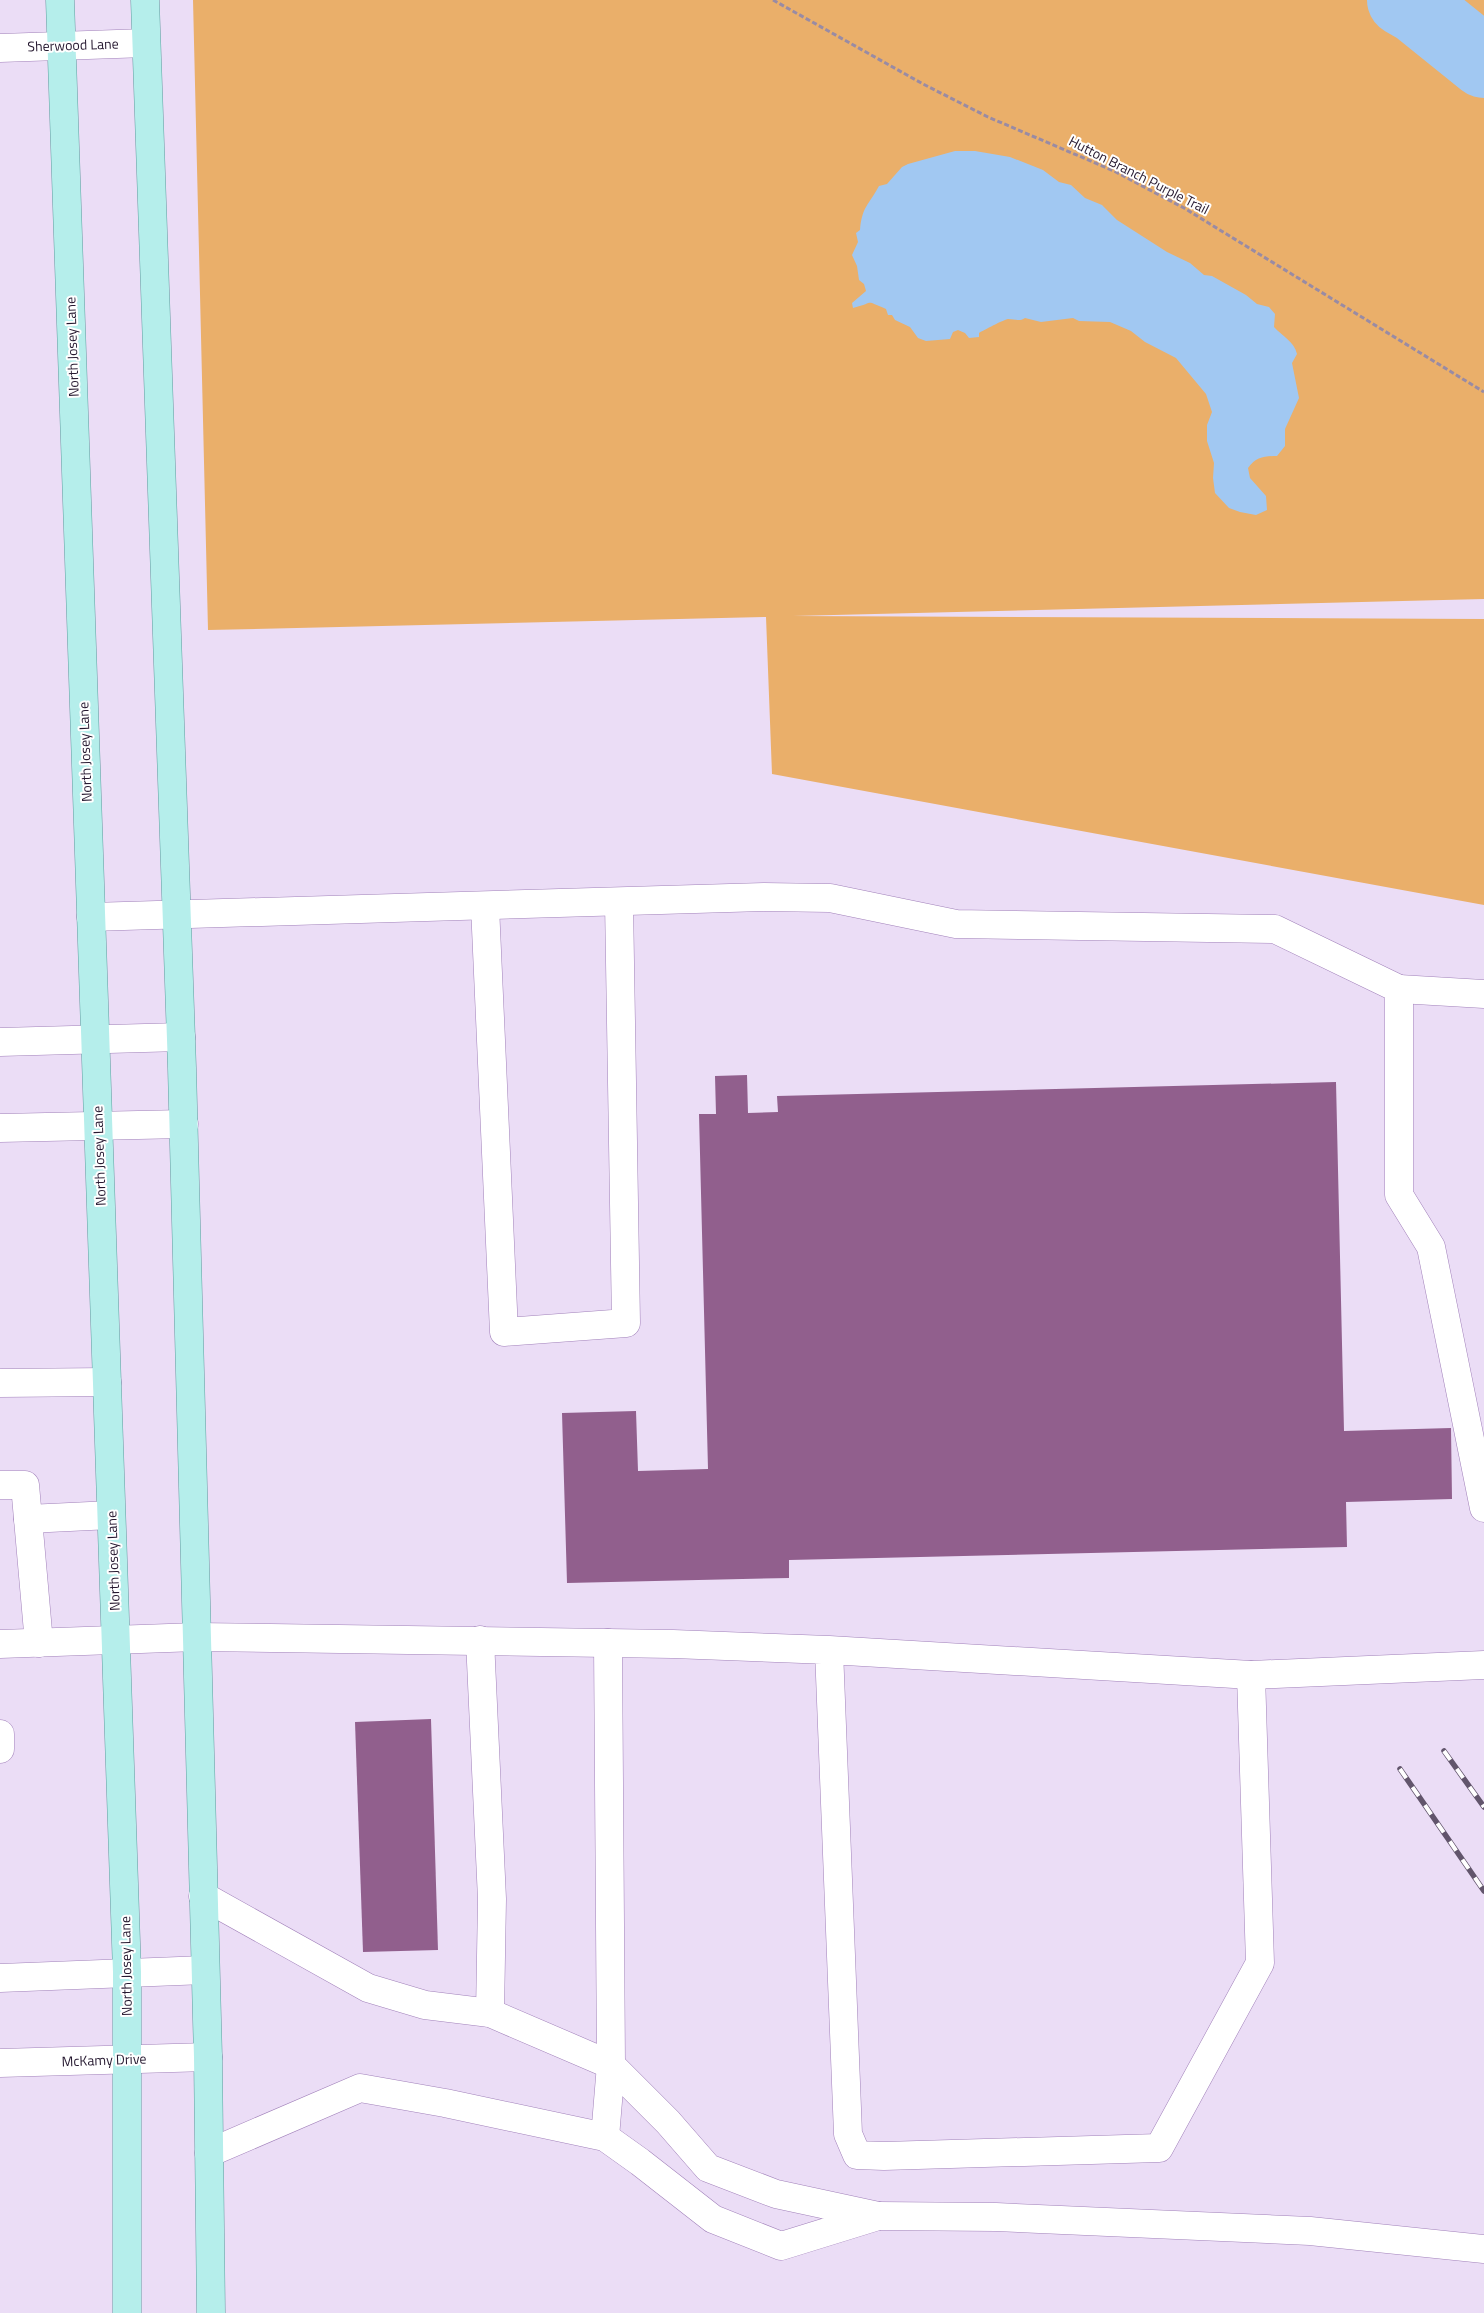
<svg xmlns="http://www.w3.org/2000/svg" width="1484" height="2313" font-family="'Titillium Web',sans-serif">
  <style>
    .green { fill: #eaaf6a }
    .water { fill: #a1c8f2 }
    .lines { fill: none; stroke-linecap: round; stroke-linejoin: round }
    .river { stroke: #a1c8f2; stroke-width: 72 }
    .building { fill: #915f8d }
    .minor-casing { stroke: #a181ba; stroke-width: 29 }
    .major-casing { stroke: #629ca0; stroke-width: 29 }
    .path { stroke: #998ba4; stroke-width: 3; stroke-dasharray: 5 2.5; stroke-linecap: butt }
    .minor { stroke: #fff; stroke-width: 28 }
    .major { stroke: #b5eeeb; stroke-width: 28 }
    .rail-casing { stroke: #62556c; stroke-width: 5.5 }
    .rail { stroke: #fff; stroke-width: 4; stroke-dasharray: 11; stroke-linecap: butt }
    .labels { text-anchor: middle; stroke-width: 4; stroke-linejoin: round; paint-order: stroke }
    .street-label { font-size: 14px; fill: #261930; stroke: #fff }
  </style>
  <rect width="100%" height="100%" fill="#ebddf6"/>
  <path class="green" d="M 193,0 L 1484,0 L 1484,599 L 793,616 L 1484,619 L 1484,905 L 772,774 L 766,617 L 208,630 Z"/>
  <path class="water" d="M 955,151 L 975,151 L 1010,157 L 1043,170 L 1059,182 L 1071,185 L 1085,198 L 1102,205 L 1117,220 L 1167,252 L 1190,263 L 1204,275 L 1212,276 L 1246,295 L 1257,304 L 1269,307 L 1275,314 L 1274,327 C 1283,337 1294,341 1297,354 L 1292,363 L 1299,398 L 1285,429 L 1285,446 L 1277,456 C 1264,456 1256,457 1248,468 L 1250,478 L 1266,496 L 1267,510 L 1256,515 L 1240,512 L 1229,508 L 1215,493 L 1213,478 L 1214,463 L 1207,441 L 1207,425 L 1212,412 L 1206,394 L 1176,358 L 1145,342 L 1131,331 L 1110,322 L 1079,321 L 1073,318 L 1041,322 L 1025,318 C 1019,322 1015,319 1008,319 C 1003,320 984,330 979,333 L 979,337 L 969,338 L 965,333 L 958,330 L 953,332 L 950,339 L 926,341 L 918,338 L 910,327 L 895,320 L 892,315 L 888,315 L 886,309 C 863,300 877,302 853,308 L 852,303 L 866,291 L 864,284 L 859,280 L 857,266 L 852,255 L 858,242 L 856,233 L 860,230 C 862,206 869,205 879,186 L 887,184 L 902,167 L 908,164 Z"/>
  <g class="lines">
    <path class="river" d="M 1403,0 L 1417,8 L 1484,62"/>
  </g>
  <g class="building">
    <path d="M 747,1075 L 748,1113 L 778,1112 L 777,1096 L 1336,1082 L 1344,1431 L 1451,1428 L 1452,1499 L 1346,1502 L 1347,1547 L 789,1560 L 789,1578 L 567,1583 L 562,1413 L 636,1411 L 638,1471 L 708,1469 L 699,1114 L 716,1114 L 715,1076 Z"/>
    <path d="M 431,1719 L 438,1950 L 363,1952 L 355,1722 Z"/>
  </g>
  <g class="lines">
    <g class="minor-casing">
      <g id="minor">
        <path d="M 0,48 L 146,43"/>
        <path d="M 485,906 L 504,1332 L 626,1323 L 619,902"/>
        <path d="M 91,917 L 764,897 L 830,898 L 956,924 L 1275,929 L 1399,989 L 1399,1195 L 1431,1247 L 1484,1508"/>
        <path d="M 1399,989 L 1484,994"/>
        <path d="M 0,1042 L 181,1037"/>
        <path d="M 0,1128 L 184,1124"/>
        <path d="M 0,1383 L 107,1382"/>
        <path d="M 0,1485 L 25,1485 L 39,1643"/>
        <path d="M 28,1519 L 111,1515"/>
        <path d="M 480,1640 L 492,1899 L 490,2013"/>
        <path d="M 0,1644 L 197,1637 L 673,1644 L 829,1650 L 848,2134 L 857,2155 L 884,2156 L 1159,2148 L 1260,1963 L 1251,1675 L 829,1650"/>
        <path d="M 1251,1675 L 1484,1665"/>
        <path d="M 0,1734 L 0,1749"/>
        <path d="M 203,1896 L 368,1988 L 425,2005 L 490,2013 L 611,2065 L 668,2122 L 708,2168 L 776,2194 L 878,2216 L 781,2246 L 713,2219 L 640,2162 L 605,2137 L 445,2103 L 360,2088 L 209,2153"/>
        <path d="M 0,1978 L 205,1970"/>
        <path d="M 0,2063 L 208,2057"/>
        <path d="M 605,2137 L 611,2065 L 608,1643"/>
        <path d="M 878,2216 L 996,2217 L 1310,2231 L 1484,2249"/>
      </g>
    </g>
    <g class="major-casing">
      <g id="major">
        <path d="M 60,0 L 127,1972 L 127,2313"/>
        <path d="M 145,0 L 182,1068 L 208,2057 L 211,2313"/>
      </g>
    </g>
    <path class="path" d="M 773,0 L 923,84 L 988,117 L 1114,171 L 1184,208 L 1484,392"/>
    <use href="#minor" class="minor"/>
    <use href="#major" class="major"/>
    <g class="rail-casing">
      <g id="rail">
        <path d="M 1444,1751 L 1484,1807"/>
        <path d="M 1400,1769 L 1484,1891"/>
      </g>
    </g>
    <use href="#rail" class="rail"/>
  </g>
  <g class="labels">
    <g class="street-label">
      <text transform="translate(73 45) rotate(-2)" y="5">Sherwood Lane</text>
      <text transform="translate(1139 175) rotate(27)" y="5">Hutton Branch Purple Trail</text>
      <text transform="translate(72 347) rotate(-92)" y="5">North Josey Lane</text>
      <text transform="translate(85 752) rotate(-92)" y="5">North Josey Lane</text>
      <text transform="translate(99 1156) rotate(-92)" y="5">North Josey Lane</text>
      <text transform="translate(113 1561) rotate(-92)" y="5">North Josey Lane</text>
      <text transform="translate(126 1966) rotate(-91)" y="5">North Josey Lane</text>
      <text transform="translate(104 2060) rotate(-2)" y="5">McKamy Drive</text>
    </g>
  </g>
</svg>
